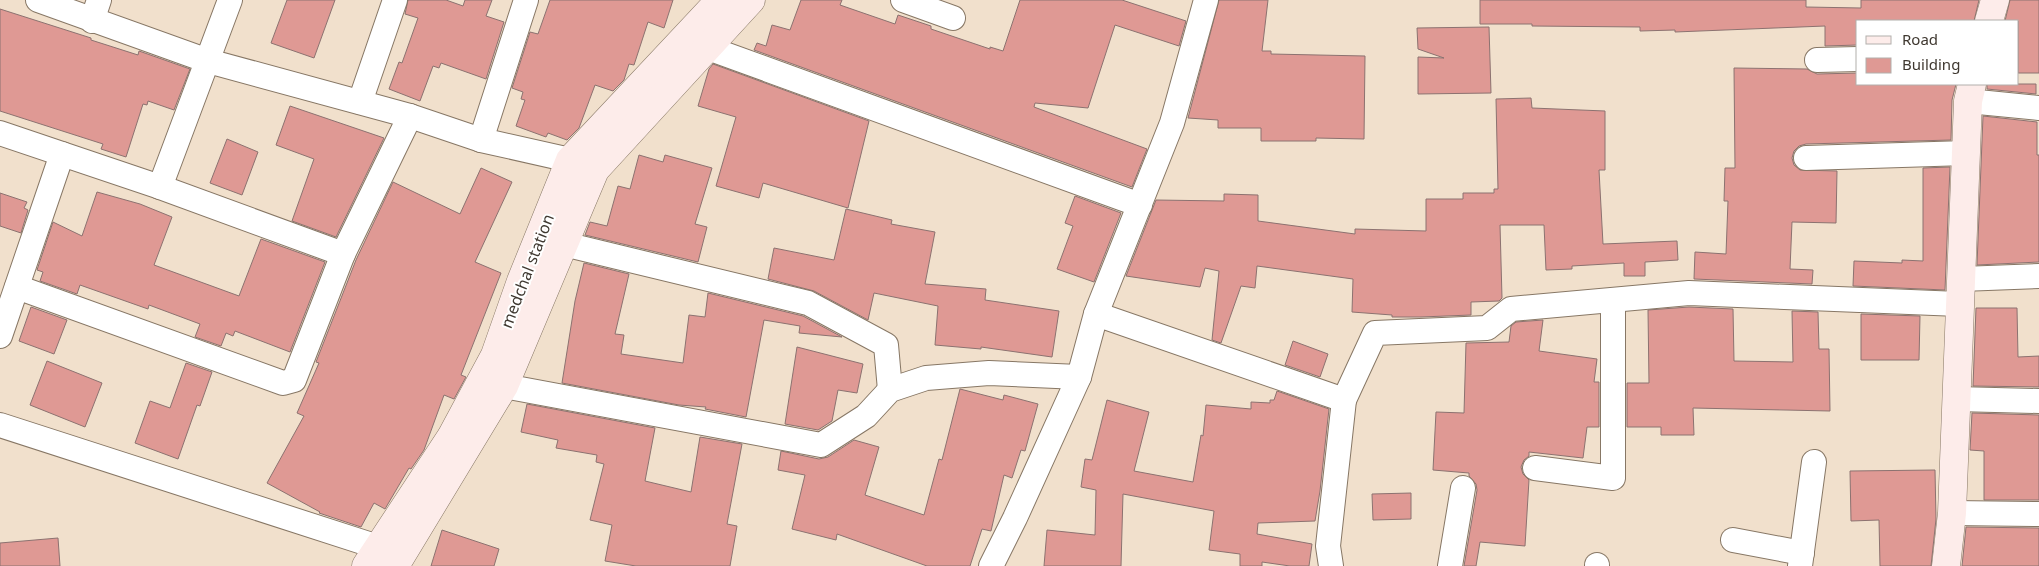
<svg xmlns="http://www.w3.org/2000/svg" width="2039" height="566" font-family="'Noto Sans',sans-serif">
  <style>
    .building { fill: #df9994; stroke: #8c7270 }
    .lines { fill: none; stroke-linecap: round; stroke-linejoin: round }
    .street-casing { stroke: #877765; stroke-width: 26 }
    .secondary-casing { stroke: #877765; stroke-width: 29 }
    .street { stroke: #fff; stroke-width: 24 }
    .secondary { stroke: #fdecea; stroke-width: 28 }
    .labels { text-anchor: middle; stroke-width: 4; stroke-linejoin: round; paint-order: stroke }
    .street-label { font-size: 16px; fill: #3f3830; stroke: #fff }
  </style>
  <rect width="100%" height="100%" fill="#f1e0cc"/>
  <g class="building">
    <path d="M 287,0 L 335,0 L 314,58 L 271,43 Z"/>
    <path d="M 408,0 L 446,0 L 463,6 L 465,0 L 492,0 L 486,16 L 504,22 L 486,79 L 441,63 L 439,68 L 433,66 L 420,101 L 389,89 L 399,62 L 402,63 L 418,18 L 405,14 Z"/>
    <path d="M 550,0 L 673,0 L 664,28 L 648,22 L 634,65 L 629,64 L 624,80 L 613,91 L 595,85 L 579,128 L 567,140 L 548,133 L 546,137 L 516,126 L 525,100 L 521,99 L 523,92 L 512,88 L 530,32 L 538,34 Z"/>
    <path d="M 801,0 L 842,0 L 840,5 L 895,24 L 898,15 L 931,26 L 931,29 L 990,49 L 990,47 L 1003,51 L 1020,0 L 1122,0 L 1186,21 L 1179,46 L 1115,25 L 1088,108 L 1035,103 L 1034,107 L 1147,149 L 1132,187 L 754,50 L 757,43 L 766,46 L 772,25 L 790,30 Z"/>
    <path d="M 1219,0 L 1268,0 L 1262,51 L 1271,51 L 1271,54 L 1365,56 L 1364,139 L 1316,138 L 1316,141 L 1261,141 L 1261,128 L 1218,128 L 1218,120 L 1188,118 Z"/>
    <path d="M 1480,0 L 1806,0 L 1806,7 L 1861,8 L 1861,0 L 1979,0 L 1974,21 L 1858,21 L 1858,45 L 1825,46 L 1825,26 L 1675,32 L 1675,30 L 1640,31 L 1640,27 L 1532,26 L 1532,24 L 1480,24 Z"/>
    <path d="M 2010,0 L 2039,0 L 2039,73 L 2018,73 L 2018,21 L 2005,21 Z"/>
    <path d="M 0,9 L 91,38 L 91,40 L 138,55 L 139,51 L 190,69 L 174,110 L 148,101 L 147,105 L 143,104 L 126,157 L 101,149 L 103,144 L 0,111 Z"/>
    <path d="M 1489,27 L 1491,93 L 1418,94 L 1418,57 L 1444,58 L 1418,49 L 1417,28 Z"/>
    <path d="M 713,64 L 869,121 L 848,208 L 763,183 L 759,198 L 716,186 L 736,117 L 698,106 L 709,69 Z"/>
    <path d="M 1734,68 L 1807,69 L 1817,74 L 1858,73 L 1858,84 L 1956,84 L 1952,100 L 1951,140 L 1806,144 L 1799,146 L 1794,151 L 1792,158 L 1794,165 L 1800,170 L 1837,171 L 1836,223 L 1792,222 L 1790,269 L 1813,270 L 1812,284 L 1694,279 L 1695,252 L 1726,254 L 1728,201 L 1724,201 L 1725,168 L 1735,168 Z"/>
    <path d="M 1987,84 L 2036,84 L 2036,94 L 1987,89 Z"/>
    <path d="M 1531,98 L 1532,108 L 1605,111 L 1605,170 L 1599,170 L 1603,244 L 1677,241 L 1678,260 L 1645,262 L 1645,276 L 1624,276 L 1624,263 L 1572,266 L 1572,269 L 1546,270 L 1544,225 L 1500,225 L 1502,298 L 1499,301 L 1471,302 L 1471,315 L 1421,317 L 1392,317 L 1392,315 L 1352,312 L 1353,279 L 1257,266 L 1255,288 L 1241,286 L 1221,343 L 1212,340 L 1219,271 L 1205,268 L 1200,287 L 1126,276 L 1156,200 L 1224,201 L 1224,194 L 1258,195 L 1258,221 L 1355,234 L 1355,229 L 1426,231 L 1426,199 L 1463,199 L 1463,193 L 1494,193 L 1494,189 L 1498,189 L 1496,99 Z"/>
    <path d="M 290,106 L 384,138 L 336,237 L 292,221 L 314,159 L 276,145 Z"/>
    <path d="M 1983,116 L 2037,122 L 2037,155 L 2039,155 L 2039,262 L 1977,265 Z"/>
    <path d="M 227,139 L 258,152 L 242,195 L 210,183 Z"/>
    <path d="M 639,155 L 663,162 L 665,155 L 712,168 L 695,224 L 707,227 L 698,262 L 585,235 L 590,222 L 607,226 L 618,186 L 630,189 Z"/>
    <path d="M 1950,167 L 1945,290 L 1853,286 L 1854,261 L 1902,263 L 1902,260 L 1923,261 L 1923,168 Z"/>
    <path d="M 481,168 L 512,182 L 475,262 L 501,273 L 461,375 L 466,377 L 454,399 L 444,395 L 424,450 L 411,469 L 409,468 L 385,509 L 374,503 L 361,527 L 319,513 L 320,512 L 267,483 L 304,416 L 297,413 L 319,363 L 316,362 L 356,260 L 393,182 L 460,214 Z"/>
    <path d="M 97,192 L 140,204 L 172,217 L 154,265 L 239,296 L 261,239 L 325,262 L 290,352 L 235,331 L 233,336 L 226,333 L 221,346 L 195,337 L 200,324 L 149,305 L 148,309 L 80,285 L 77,294 L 40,281 L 43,272 L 37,270 L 53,222 L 82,236 Z"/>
    <path d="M 0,193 L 27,202 L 24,208 L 28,210 L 21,233 L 0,226 Z"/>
    <path d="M 1075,196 L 1121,213 L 1094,282 L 1057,269 L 1073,226 L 1065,223 Z"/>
    <path d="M 846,209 L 892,220 L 891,224 L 935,232 L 925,284 L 986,289 L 985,300 L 1059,311 L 1052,357 L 981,347 L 981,349 L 935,345 L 938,306 L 874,293 L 868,320 L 814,291 L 768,279 L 774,248 L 834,260 Z"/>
    <path d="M 584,263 L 629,274 L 615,334 L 624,335 L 621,354 L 683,363 L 689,315 L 705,317 L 708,293 L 803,316 L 842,337 L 799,333 L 800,326 L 764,320 L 746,417 L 705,409 L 706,407 L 679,405 L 562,383 L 575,301 Z"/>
    <path d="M 31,307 L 67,320 L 54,354 L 19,341 Z"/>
    <path d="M 1689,307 L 1733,309 L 1734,361 L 1793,362 L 1792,311 L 1818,312 L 1819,349 L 1829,349 L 1830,411 L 1693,408 L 1694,435 L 1661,435 L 1661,427 L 1627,427 L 1627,383 L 1649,383 L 1648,310 Z"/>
    <path d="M 1976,308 L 2017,308 L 2018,357 L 2039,356 L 2039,387 L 1973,386 Z"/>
    <path d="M 1861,314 L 1920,316 L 1919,360 L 1861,360 Z"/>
    <path d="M 1543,320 L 1539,351 L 1597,359 L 1594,382 L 1599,382 L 1599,427 L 1587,427 L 1583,458 L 1529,452 L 1529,456 L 1524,460 L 1521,467 L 1523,474 L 1529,480 L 1525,546 L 1480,542 L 1476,566 L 1464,566 L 1477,490 L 1476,484 L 1469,476 L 1469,473 L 1433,470 L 1436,412 L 1464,413 L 1466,343 L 1509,342 L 1511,326 L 1516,322 Z"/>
    <path d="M 1293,341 L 1328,354 L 1320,377 L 1285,365 Z"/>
    <path d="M 797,347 L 863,364 L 857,393 L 838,390 L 832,421 L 818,430 L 785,424 Z"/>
    <path d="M 47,361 L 102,383 L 85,427 L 30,405 Z"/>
    <path d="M 186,363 L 212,372 L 200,406 L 197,405 L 178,459 L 135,443 L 150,401 L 170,408 Z"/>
    <path d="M 960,389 L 1003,400 L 1004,395 L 1038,404 L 1025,451 L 1021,450 L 1012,478 L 1004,475 L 991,531 L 982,529 L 970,566 L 927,566 L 837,534 L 836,540 L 792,529 L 805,475 L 778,470 L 781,451 L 819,459 L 828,457 L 854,440 L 879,447 L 865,495 L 924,515 L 939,459 L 942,460 Z"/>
    <path d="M 1277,391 L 1329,409 L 1320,491 L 1315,521 L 1258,523 L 1257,534 L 1312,544 L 1309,566 L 1290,566 L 1262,562 L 1262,566 L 1240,566 L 1240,554 L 1209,550 L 1214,511 L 1123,494 L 1121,566 L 1044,566 L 1047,530 L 1095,535 L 1096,490 L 1081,487 L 1085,459 L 1092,460 L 1107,400 L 1149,412 L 1134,471 L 1193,482 L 1201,435 L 1203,436 L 1206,405 L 1251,409 L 1251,402 L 1270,403 L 1270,400 L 1274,400 Z"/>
    <path d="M 527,404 L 655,428 L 645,481 L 691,492 L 700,437 L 742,444 L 727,524 L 737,526 L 730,566 L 636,566 L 605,561 L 612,525 L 590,520 L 604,464 L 596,462 L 597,455 L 556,448 L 558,440 L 521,432 Z"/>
    <path d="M 1972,413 L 2039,415 L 2039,500 L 1984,500 L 1984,451 L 1970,450 Z"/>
    <path d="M 1935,470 L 1936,519 L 1931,566 L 1880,566 L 1879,520 L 1851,521 L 1850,471 Z"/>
    <path d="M 1411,493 L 1411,519 L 1373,520 L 1372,494 Z"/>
    <path d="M 1966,527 L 2039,528 L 2039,566 L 1962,566 Z"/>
    <path d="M 442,530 L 499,549 L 494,566 L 431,566 Z"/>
    <path d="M 58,538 L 60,566 L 0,566 L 0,543 Z"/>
  </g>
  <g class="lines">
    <g class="street-casing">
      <g id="street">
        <path d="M 38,0 L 208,61 L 410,116 L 481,140 L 570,160"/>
        <path d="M 903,0 L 953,18"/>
        <path d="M 92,21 L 99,0"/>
        <path d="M 708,48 L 1140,205"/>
        <path d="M 1817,60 L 1858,59"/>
        <path d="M 1968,101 L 2039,108"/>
        <path d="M 360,102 L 395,0"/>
        <path d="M 0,133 L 160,187 L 343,254"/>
        <path d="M 481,140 L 526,0"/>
        <path d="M 1806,158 L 1966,153"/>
        <path d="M 160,187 L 230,0"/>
        <path d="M 564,244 L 808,303 L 886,345 L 890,390"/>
        <path d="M 1961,279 L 2039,276"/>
        <path d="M 17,287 L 283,383 L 294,380 L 343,254 L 410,116"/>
        <path d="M 1096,314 L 1344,400 L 1375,333 L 1487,328 L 1511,309 L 1689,293 L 1959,304"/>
        <path d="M 0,336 L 62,154"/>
        <path d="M 488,383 L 821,445 L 866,416 L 890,390 L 926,378 L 989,373 L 1079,377"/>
        <path d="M 1956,399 L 2039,401"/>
        <path d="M 0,425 L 378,547"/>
        <path d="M 1535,468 L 1613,478 L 1613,300"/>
        <path d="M 1952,513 L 2039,514"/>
        <path d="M 1733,540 L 1802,553"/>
        <path d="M 991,566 L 1015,518 L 1079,377 L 1096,314 L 1172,123 L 1206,0"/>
        <path d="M 1331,566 L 1328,546 L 1344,400"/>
        <path d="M 1450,566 L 1463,488"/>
        <path d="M 1597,566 L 1597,565"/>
        <path d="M 1800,566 L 1814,462"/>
      </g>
    </g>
    <g class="secondary-casing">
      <g id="secondary">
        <path d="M 1989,21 L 1995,0"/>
        <path d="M 366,566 L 451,437 L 495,355 L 521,281 L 570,160 L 720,0"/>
        <path d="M 395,566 L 504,386 L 595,170 L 751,0"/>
        <path d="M 1946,566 L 1952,513 L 1968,101 L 1972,84"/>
      </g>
    </g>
    <use href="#street" class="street"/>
    <use href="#secondary" class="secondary"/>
  </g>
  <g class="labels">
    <g class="street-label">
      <text transform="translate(527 271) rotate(-69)" y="6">medchal station</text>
    </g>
  </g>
  <rect x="1856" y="20" width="162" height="65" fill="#ffffff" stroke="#b2afac"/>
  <rect x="1866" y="36" width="25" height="8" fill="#fdecea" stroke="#b2afac"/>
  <text x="1902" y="45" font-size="15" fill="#3f3830">Road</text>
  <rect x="1866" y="58" width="25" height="15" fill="#df9994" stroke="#b2afac"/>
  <text x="1902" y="70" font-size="15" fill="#3f3830">Building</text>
</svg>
